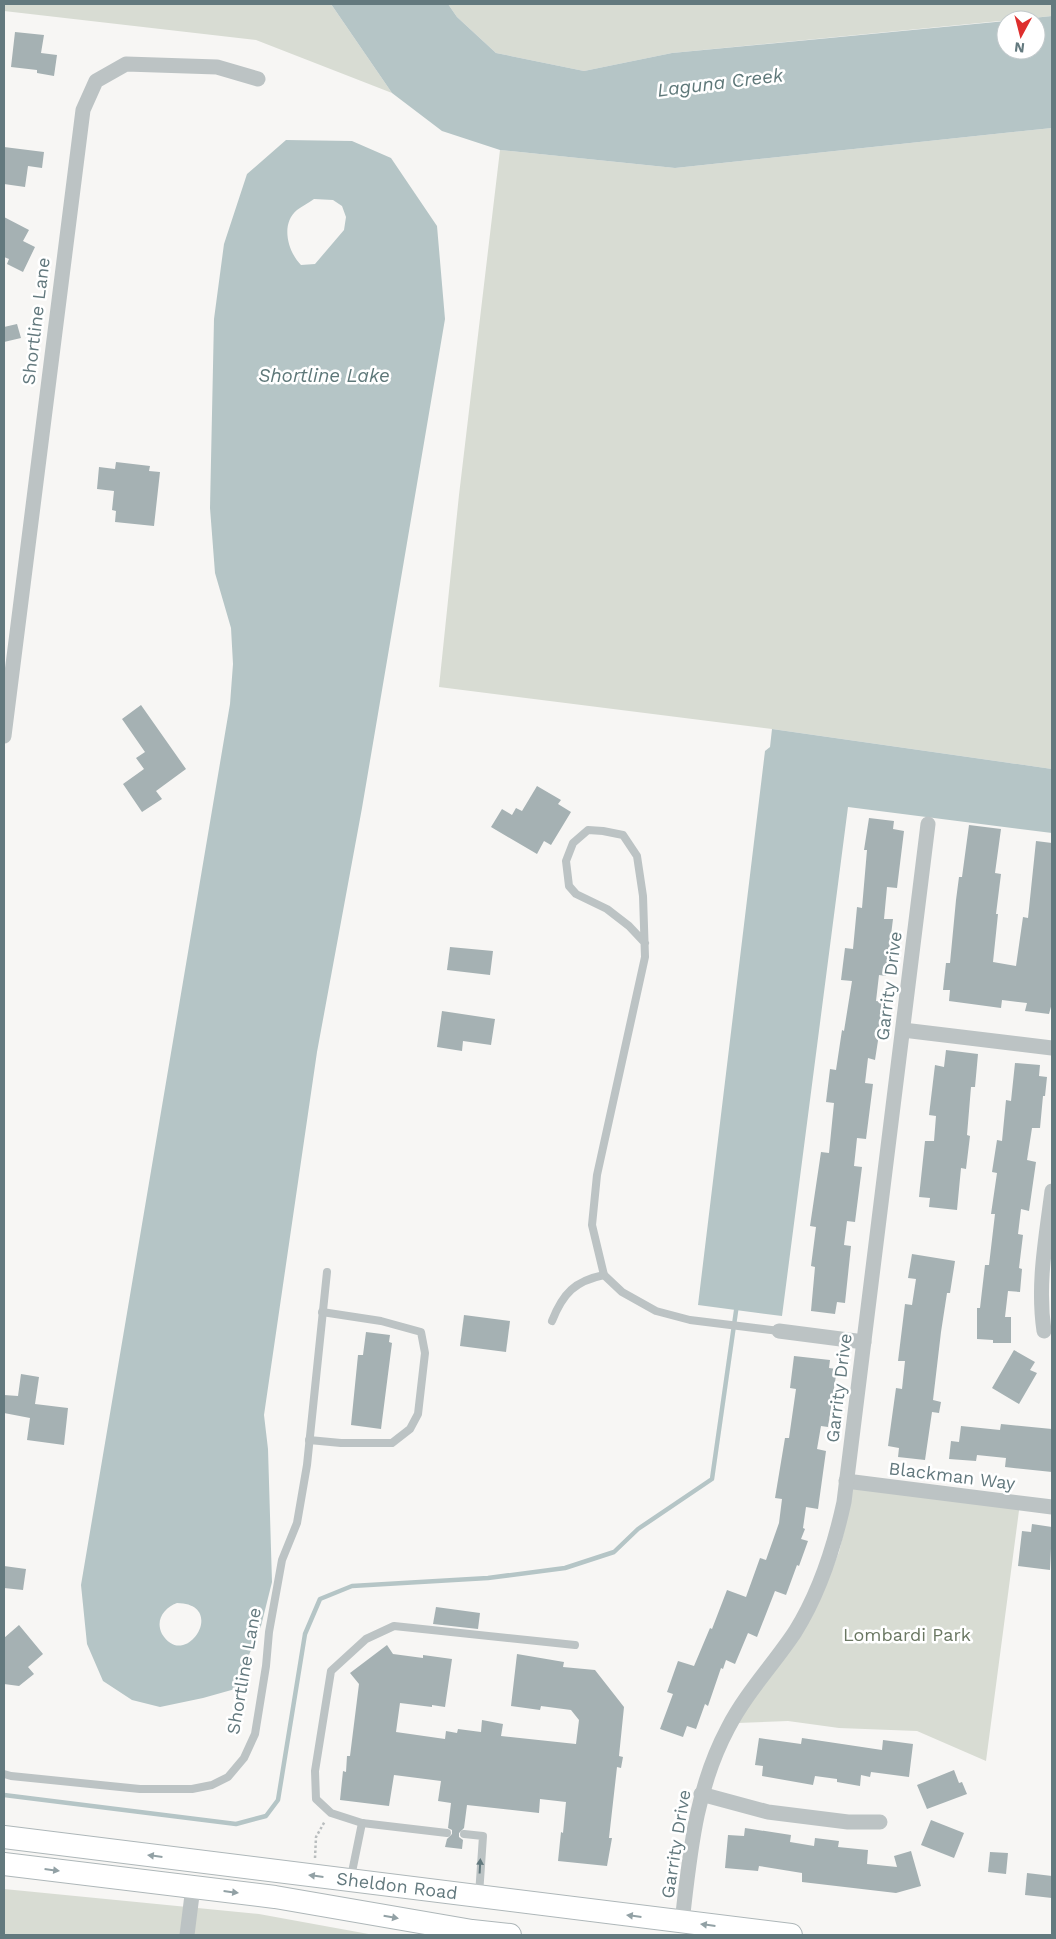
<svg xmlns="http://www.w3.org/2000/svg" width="1056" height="1939" font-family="'Work Sans',sans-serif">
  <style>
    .green { fill: #d8dcd3 }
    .water { fill: #b5c5c6; fill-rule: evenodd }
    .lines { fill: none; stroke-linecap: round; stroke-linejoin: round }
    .stream { stroke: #b5c5c6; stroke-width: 4.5 }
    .building { fill: #a5b1b3 }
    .secondary-casing { stroke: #aeb7b9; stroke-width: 24 }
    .path { stroke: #b9bdbe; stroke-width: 2.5; stroke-dasharray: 2.5 2.5; stroke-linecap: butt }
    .lane { stroke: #bcc3c4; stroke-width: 8 }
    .street { stroke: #bcc3c4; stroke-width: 15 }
    .secondary { stroke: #fff; stroke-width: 22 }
    .oneway { fill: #92a1a5 }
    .oneway2 { fill: #63797e }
    .labels { text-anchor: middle; stroke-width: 5; stroke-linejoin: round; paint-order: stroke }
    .street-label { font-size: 18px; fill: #63797e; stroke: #fff }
    .park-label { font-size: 18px; fill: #6a7762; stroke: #fff }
    .water-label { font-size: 19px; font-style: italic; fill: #5e7879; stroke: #fff }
  </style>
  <rect width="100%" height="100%" fill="#f7f6f4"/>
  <g class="green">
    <path d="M 4,4 L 331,4 L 392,93 L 256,40 L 4,11 Z"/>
    <path d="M 448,4 L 1052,4 L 1052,16 L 672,53 L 584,71 L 496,53 L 457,17 Z"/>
    <path d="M 1052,128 L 1052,769 L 772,729 L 439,687 L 459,495 L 500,150 L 675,168 Z"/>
    <path d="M 846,1481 L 1020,1503 L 986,1761 L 917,1731 L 839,1728 L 788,1721 L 737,1723 L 828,1579 L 839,1552 L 849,1510 Z"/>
    <path d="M 4,1889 L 259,1914 L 374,1935 L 4,1935 Z"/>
  </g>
  <g class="water">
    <path d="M 331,4 L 448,4 L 457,17 L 496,53 L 584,71 L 672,53 L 1006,21 L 1006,50 L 1036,50 L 1036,20 L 1014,20 L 1052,16 L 1052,128 L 675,168 L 500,150 L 442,131 L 392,93 Z"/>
    <path d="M 286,140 L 352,141 L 391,158 L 437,226 L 445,319 L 362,808 L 317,1052 L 264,1415 L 268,1449 L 272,1582 L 261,1626 L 235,1689 L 203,1698 L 160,1707 L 132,1700 L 103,1681 L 87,1644 L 81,1585 L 230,704 L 233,664 L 231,628 L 215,573 L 210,508 L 214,319 L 224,244 L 247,174 ZM 314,199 L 333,200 L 342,206 L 346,217 L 344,230 L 315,264 L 301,265 C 288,252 280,224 297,210 C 302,206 309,203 314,199 ZM 177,1603 C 229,1604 185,1672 162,1634 C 155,1620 164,1608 177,1603 Z"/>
    <path d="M 772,729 L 1052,769 L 1052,833 L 848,807 L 782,1316 L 698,1305 L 765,751 L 770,747 Z"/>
  </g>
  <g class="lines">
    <path class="stream" d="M 4,1795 L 236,1824 L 266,1816 L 278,1800 L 305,1634 L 320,1599 L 352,1586 L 488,1578 L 565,1568 L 614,1552 L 638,1529 L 712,1479 L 737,1304"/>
  </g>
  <g class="building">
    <path d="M 15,32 L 44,35 L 41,53 L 57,55 L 54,76 L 37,73 L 37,70 L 11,67 Z"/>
    <path d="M 4,147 L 44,152 L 42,168 L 28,166 L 25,187 L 4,184 Z"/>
    <path d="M 4,217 L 29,230 L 23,241 L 35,247 L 23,272 L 7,264 L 9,259 L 4,257 Z"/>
    <path d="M 17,324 L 21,338 L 4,342 L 4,327 Z"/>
    <path d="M 116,462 L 150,466 L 149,471 L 160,472 L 154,526 L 115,522 L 116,511 L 112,510 L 114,491 L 97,489 L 99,467 L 115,469 Z"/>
    <path d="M 141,705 L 186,769 L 156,791 L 162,799 L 142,812 L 123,784 L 144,769 L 136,758 L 145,752 L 122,719 Z"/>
    <path d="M 537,786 L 561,800 L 558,804 L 571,812 L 551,845 L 544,841 L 537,854 L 491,827 L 502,809 L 512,815 L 516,808 L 522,811 Z"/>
    <path d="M 869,818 L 894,821 L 893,829 L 904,831 L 897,888 L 887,887 L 884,919 L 893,919 L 890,943 L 886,976 L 879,975 L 876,1001 L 884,1002 L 875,1060 L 868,1058 L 865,1083 L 873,1084 L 866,1139 L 857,1138 L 854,1166 L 862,1167 L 855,1222 L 847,1221 L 844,1245 L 851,1246 L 845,1303 L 837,1302 L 835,1314 L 811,1311 L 815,1267 L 811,1266 L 816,1227 L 810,1226 L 821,1152 L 829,1153 L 834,1103 L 826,1102 L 830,1069 L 836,1070 L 842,1030 L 844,1031 L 852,981 L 841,980 L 845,948 L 853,949 L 857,907 L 862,908 L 867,850 L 864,850 Z"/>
    <path d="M 969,825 L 1001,829 L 995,873 L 1001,874 L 996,914 L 998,914 L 993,962 L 1016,966 L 1023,917 L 1028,918 L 1036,841 L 1052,843 L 1052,1003 L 1049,1014 L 1025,1011 L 1027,1003 L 1002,1000 L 1001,1008 L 949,1001 L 950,990 L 943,990 L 946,963 L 950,963 L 956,900 L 959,877 L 962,877 Z"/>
    <path d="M 450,947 L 493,951 L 490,975 L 447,970 Z"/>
    <path d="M 442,1011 L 495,1019 L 491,1045 L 463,1041 L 462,1051 L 437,1047 Z"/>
    <path d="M 946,1050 L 978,1054 L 975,1087 L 971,1087 L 967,1135 L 970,1136 L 966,1169 L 961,1168 L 957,1210 L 929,1207 L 930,1198 L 919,1197 L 925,1141 L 934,1141 L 936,1116 L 929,1115 L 935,1065 L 944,1067 Z"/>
    <path d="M 1015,1063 L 1040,1065 L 1039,1076 L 1047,1077 L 1045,1096 L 1043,1096 L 1040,1128 L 1032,1128 L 1027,1160 L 1036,1162 L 1029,1211 L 1021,1209 L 1018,1234 L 1023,1235 L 1019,1268 L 1022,1269 L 1020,1292 L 1008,1291 L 1005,1317 L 1011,1317 L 1011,1343 L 993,1343 L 993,1340 L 977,1339 L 977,1308 L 980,1308 L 985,1265 L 989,1265 L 995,1214 L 991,1214 L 997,1173 L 992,1172 L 997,1140 L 1002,1141 L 1006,1100 L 1011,1101 Z"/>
    <path d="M 912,1254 L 955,1261 L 950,1293 L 947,1293 L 941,1332 L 933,1400 L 941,1402 L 939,1413 L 932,1412 L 925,1460 L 898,1457 L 899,1448 L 888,1446 L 896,1388 L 902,1389 L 905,1361 L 898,1361 L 905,1304 L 912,1305 L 916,1279 L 908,1278 Z"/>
    <path d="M 464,1315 L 510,1321 L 506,1352 L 460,1346 Z"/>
    <path d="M 366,1332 L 390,1335 L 389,1342 L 392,1343 L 381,1429 L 351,1425 L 358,1355 L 363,1355 Z"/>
    <path d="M 1014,1350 L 1035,1362 L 1030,1370 L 1037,1373 L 1019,1404 L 992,1388 Z"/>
    <path d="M 794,1356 L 830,1360 L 829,1368 L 837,1369 L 828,1427 L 821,1426 L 817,1449 L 826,1451 L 818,1509 L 806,1507 L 803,1528 L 805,1529 L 801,1539 L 808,1541 L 799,1566 L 797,1565 L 786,1595 L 775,1591 L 757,1637 L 748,1633 L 735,1664 L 726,1660 L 723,1669 L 721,1668 L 708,1706 L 705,1704 L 696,1729 L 687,1726 L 683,1737 L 660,1729 L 673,1694 L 667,1692 L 678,1661 L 694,1666 L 710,1628 L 712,1629 L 727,1590 L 746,1597 L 760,1558 L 766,1560 L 779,1523 L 782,1499 L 775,1498 L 785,1438 L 789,1438 L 796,1389 L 790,1388 Z"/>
    <path d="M 21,1374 L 39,1377 L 35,1404 L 68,1408 L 64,1445 L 27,1440 L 30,1418 L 4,1413 L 4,1395 L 18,1396 Z"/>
    <path d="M 1001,1424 L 1052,1429 L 1052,1472 L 1005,1467 L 1006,1458 L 977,1455 L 976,1461 L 949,1459 L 951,1441 L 959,1442 L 961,1426 L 1000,1430 Z"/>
    <path d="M 1032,1524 L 1052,1527 L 1050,1570 L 1018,1566 L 1022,1531 L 1031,1532 Z"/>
    <path d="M 4,1566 L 26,1569 L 23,1590 L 4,1588 Z"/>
    <path d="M 436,1607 L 480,1613 L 478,1629 L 433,1624 Z"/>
    <path d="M 19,1625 L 43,1654 L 28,1667 L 34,1674 L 19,1686 L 4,1684 L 4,1638 Z"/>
    <path d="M 387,1645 L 393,1654 L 423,1658 L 423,1655 L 452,1659 L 445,1707 L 432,1705 L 432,1707 L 400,1703 L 396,1732 L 445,1739 L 446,1731 L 457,1733 L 458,1729 L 481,1732 L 482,1720 L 503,1724 L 501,1736 L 576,1744 L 579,1720 L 571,1710 L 541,1706 L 540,1710 L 511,1706 L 517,1654 L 564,1662 L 563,1667 L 595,1670 L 624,1707 L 619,1756 L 623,1757 L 621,1768 L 617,1767 L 609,1838 L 612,1838 L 607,1866 L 558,1861 L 561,1832 L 563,1833 L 566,1802 L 540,1799 L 539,1813 L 467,1805 L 464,1828 L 459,1833 L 459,1837 L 463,1840 L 462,1849 L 445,1847 L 447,1839 L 452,1834 L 452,1830 L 448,1828 L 451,1803 L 438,1801 L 441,1781 L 394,1775 L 389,1806 L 340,1800 L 343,1771 L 346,1772 L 347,1756 L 350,1756 L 359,1684 L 350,1673 Z"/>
    <path d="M 759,1738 L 801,1744 L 802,1738 L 882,1750 L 883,1740 L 913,1744 L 909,1777 L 871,1772 L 870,1777 L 861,1775 L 860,1786 L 837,1782 L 837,1779 L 815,1776 L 813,1785 L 762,1776 L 763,1766 L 755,1765 Z"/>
    <path d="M 954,1770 L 959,1783 L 962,1782 L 967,1794 L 927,1809 L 917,1785 Z"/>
    <path d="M 931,1820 L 964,1833 L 954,1858 L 921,1845 Z"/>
    <path d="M 745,1828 L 791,1835 L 790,1842 L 814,1846 L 815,1838 L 839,1841 L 838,1847 L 868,1850 L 867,1864 L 897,1867 L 894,1856 L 911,1851 L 921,1886 L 896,1893 L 802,1882 L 802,1873 L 759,1866 L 758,1871 L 725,1868 L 728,1835 L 744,1836 Z"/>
    <path d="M 990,1852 L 1008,1853 L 1006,1874 L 988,1872 Z"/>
    <path d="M 1027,1873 L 1052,1876 L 1052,1898 L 1025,1895 Z"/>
  </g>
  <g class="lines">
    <g class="secondary-casing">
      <g id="secondary">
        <path id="s1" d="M 4,1837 L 791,1935"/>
        <path d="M 4,1864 L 275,1897 L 472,1931 L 510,1935"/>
      </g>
    </g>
    <path class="path" d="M 315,1858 L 316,1837 L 325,1821"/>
    <g class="lane">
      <path d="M 645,943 L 629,926 L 607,909 L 576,894 L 569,886 L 566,861 L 573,843 L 588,830 L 603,831 L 623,835 L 637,856 L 643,896 L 645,957 L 597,1175 L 592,1225 L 604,1275 L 622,1292 L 656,1311 L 690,1320 L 779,1331"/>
      <path d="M 552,1321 C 563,1293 575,1281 604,1275"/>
      <path d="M 309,1440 L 341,1443 L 392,1443 L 410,1429 L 418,1414 L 425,1353 L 421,1332 L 381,1321 L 322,1312"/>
      <path d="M 4,1774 L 11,1776 L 140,1789 L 192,1789 L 212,1785 L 228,1777 L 244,1758 L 255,1734 L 266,1666 L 269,1632 L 282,1560 L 297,1523 L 307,1465 L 327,1272"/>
      <path d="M 447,1833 L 362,1823 L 331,1813 L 316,1799 L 315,1771 L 331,1671 L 366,1639 L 394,1626 L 575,1645"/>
      <path d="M 464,1834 L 483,1836 L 479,1895"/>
      <path d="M 351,1877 L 362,1823"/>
    </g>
    <g class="street">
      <path d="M 4,736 L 83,110 L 96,81 L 126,64 L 217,67 L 258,79"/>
      <path d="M 903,1030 L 1052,1048"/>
      <path d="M 779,1331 L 864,1342"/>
      <path d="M 1044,1331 C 1037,1284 1046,1239 1052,1191"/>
      <path d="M 846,1481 L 1052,1507"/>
      <path d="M 701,1794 L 768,1812 L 848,1822 L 880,1822"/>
      <path d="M 682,1922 C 690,1854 695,1790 728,1728 C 746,1693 773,1665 795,1632 C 820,1592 834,1548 844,1502 L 928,824"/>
      <path d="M 187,1935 L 193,1887"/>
    </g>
    <use href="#secondary" class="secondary"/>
  </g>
  <defs><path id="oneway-solid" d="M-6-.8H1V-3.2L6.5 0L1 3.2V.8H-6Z" transform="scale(1.25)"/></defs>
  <g class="oneway">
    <use href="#oneway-solid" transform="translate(155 1856) rotate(-173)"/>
    <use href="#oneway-solid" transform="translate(52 1870) rotate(7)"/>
    <use href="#oneway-solid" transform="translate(316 1876) rotate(-173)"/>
    <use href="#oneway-solid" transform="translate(231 1892) rotate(7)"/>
    <use href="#oneway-solid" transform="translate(634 1916) rotate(-173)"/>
    <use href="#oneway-solid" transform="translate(391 1917) rotate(10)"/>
    <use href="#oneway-solid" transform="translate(708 1925) rotate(-173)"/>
  </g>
  <use class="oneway2" href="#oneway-solid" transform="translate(480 1866) rotate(-87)"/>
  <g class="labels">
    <g class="street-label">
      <text transform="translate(36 321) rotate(-83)" y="6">Shortline Lane</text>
      <text transform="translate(889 986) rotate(-83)" y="6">Garrity Drive</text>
      <text transform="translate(839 1388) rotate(-83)" y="6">Garrity Drive</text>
      <text transform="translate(952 1476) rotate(7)" y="6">Blackman Way</text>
      <text transform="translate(244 1671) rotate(-80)" y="6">Shortline Lane</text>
      <text transform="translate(676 1844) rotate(-81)" y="6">Garrity Drive</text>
      <text dy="6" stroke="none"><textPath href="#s1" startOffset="396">Sheldon Road</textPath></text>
    </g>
    <g class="park-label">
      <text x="907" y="1641">Lombardi Park</text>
    </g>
    <g class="water-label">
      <text transform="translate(720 82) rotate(-7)" y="7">Laguna Creek</text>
      <text x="324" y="382">Shortline Lake</text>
    </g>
  </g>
  <rect width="1056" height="1939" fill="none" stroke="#63797e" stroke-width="10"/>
  <g transform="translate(1021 35) rotate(187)"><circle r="24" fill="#ffffff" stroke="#c1c9cb"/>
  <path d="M0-4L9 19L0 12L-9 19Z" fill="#de2e2d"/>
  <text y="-8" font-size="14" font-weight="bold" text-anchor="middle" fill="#63797e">N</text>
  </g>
</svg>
